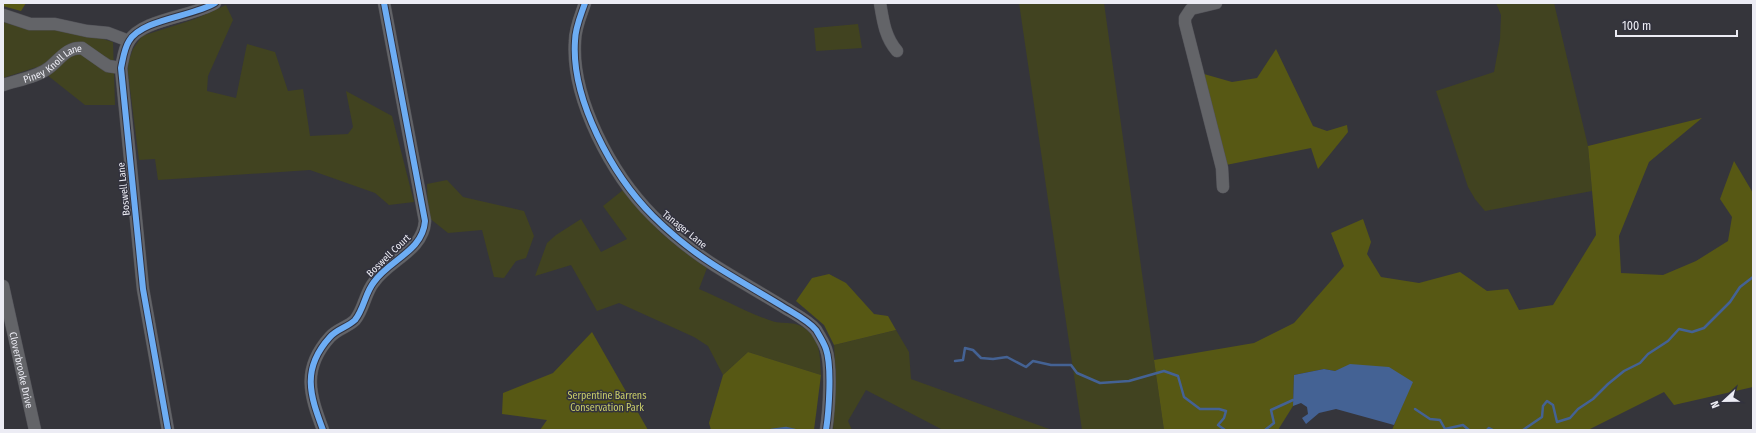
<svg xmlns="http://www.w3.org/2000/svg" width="1756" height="433" font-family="'Fira Sans Condensed',sans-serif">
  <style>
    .green { fill: #414320 }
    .forest { fill: #575814 }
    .water { fill: #446294 }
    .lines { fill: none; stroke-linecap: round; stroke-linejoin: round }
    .stream { stroke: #446294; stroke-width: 2.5 }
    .minor-casing { stroke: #535359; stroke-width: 13 }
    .minor { stroke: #636468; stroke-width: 12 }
    .cycleway-casing { stroke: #32323e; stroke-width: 8 }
    .cycleway { stroke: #6dadf4; stroke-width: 6 }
    .labels { text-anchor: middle; stroke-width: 3; stroke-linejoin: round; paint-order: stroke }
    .street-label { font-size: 10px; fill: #ececf4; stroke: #32323e }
    .park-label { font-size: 10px; fill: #cbcf69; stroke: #32323e }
  </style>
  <rect width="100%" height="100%" fill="#35353b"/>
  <g class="green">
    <path d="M 1019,3 L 1104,3 L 1164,430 L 1082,430 Z"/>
    <path d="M 1496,3 L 1554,3 L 1588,146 L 1592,191 L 1485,211 L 1475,199 L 1468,187 L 1436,91 L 1494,72 L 1500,39 L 1501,15 Z"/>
    <path d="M 226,5 L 233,20 L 208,76 L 207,91 L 236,98 L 247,44 L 275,52 L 288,91 L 303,89 L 310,136 L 348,134 L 353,127 L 346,91 L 392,116 L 414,202 L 389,205 L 375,193 L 310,170 L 158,180 L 155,159 L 139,160 L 127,65 L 133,49 L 142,36 L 195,19 Z"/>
    <path d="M 3,22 L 24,28 L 51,28 L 93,36 L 113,42 L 115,105 L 85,105 L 37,67 L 3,78 Z"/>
    <path d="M 858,24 L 862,48 L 816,51 L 814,28 Z"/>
    <path d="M 447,180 L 463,197 L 524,211 L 534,236 L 526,258 L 516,261 L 504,278 L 494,277 L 482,230 L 448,233 L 428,217 L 427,184 Z"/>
    <path d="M 623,190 L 661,233 L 682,250 L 707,268 L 699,289 C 723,299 748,313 772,321 C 785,325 795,320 807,330 C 821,341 820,359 821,375 L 748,352 L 723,375 L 708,346 L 694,337 L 619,303 L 597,311 L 571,265 L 535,276 L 547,243 L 556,235 L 581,219 L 601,252 L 627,239 L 603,206 Z"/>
    <path d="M 896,330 L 909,352 L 911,379 L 1052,430 L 943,430 L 866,390 L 848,421 L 852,430 L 833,430 L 836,377 L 834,345 Z"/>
  </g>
  <g class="forest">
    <path d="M 3,3 L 26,3 L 21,11 L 3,6 Z"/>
    <path d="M 1276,49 L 1313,126 L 1327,131 L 1347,125 L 1348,132 L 1318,169 L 1311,148 L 1226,165 L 1204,74 L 1232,82 L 1257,78 Z"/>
    <path d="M 1702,118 L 1649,162 L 1619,236 L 1621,273 L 1663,275 L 1696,261 L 1728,241 L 1732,217 L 1720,199 L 1734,161 L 1753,193 L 1753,387 L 1674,405 L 1664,392 L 1588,430 L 1392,430 L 1412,382 L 1348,366 L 1335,371 L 1324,369 L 1294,375 L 1293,406 L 1278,430 L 1164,430 L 1154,360 L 1254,343 L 1294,323 L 1344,266 L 1331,233 L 1363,219 L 1371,242 L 1367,254 L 1381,277 L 1419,283 L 1460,272 L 1487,291 L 1508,289 L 1519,310 L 1553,305 L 1596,235 L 1588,146 Z"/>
    <path d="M 829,274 L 846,283 L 874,314 L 888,316 L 896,330 L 834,345 L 824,325 L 796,301 L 812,278 Z"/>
    <path d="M 592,332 L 648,430 L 540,430 L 547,420 L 502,414 L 503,393 L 553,373 Z"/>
    <path d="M 748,352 L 821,375 L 814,430 L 711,430 L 709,423 L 723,375 Z"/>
  </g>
  <path class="water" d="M 1350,364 L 1389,367 L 1413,382 L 1394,425 L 1336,409 L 1319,413 L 1306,424 L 1302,418 L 1308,414 L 1307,407 L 1301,403 L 1293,406 L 1294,375 L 1324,369 L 1335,371 Z"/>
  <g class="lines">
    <g class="stream">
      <path d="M 955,361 L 963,360 L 965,348 L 973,350 L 981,358 L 993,359 L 1007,357 L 1026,367 L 1033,361 L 1051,365 L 1071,365 L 1077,373 L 1100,383 L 1129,381 L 1164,371 L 1178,376 L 1184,397 L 1200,409 L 1219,409 L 1226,411 L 1224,418 L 1218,425 L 1225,430"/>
      <path d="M 1415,409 L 1430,419 L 1440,420 L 1445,429 L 1463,425 L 1469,430"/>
      <path d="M 771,430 L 786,428 L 795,430"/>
      <path d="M 1265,430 L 1274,423 L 1271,410 L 1293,400"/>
      <path d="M 1487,430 L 1489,428 L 1493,430"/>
      <path d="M 1523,430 L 1542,417 L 1543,406 L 1547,401 L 1553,405 L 1557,422 L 1570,418 L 1578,409 L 1593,399 L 1608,384 L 1624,371 L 1640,363 L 1648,354 L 1668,341 L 1679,329 L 1692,332 L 1704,328 L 1730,302 L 1740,287 L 1753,277"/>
    </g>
    <g class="minor-casing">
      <g id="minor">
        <path d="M 585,3 C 581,15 575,28 575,41 C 571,99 612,175 653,216 C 671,234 692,251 714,265 C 736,279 759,292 782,306 C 793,313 808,320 816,330 C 819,335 824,343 826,349 C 832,366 829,411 826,430"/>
        <path d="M 880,3 C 883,21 885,37 897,51"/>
        <path d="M 1216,3 L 1191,9 L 1185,18 L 1185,23 L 1222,168 L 1223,187"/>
        <path d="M 3,15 L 30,24 L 55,24 L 87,31 L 108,33 L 129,41"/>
        <path id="s1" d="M 3,85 C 18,80 38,77 50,67 C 60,59 67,47 82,48 L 102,62 L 108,66 L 121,68"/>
        <path id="s2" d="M 3,286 L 35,430"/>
        <path d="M 168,430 L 143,289 L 121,68 C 123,59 124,49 129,41 C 142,19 192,17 215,3"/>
        <path d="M 323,430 C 310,395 301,369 330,337 C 337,329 348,327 355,320 C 364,309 365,293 374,282 C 389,260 423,251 425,221 L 384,3"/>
      </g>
    </g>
    <use href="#minor" class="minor"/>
    <g class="cycleway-casing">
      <g id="cycleway">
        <path d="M 585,3 C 581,15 575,28 575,41 C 571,99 612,175 653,216 C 671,234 692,251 714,265 C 736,279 759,292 782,306 C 793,313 808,320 816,330 C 819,335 824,343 826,349 C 832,366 829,411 826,430"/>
        <path d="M 168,430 L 143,289 L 121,68 C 123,59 124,49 129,41 C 142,19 192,17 215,3"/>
        <path d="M 323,430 C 310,395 301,369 330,337 C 337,329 348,327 355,320 C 364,309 365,293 374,282 C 389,260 423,251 425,221 L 384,3"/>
      </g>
    </g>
    <use href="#cycleway" class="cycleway"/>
  </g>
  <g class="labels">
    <g class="street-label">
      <text dy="4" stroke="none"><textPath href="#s1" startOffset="55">Piney Knoll Lane</textPath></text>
      <text transform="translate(123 189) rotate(-96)" y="4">Boswell Lane</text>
      <text transform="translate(685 229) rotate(39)" y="4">Tanager Lane</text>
      <text transform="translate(388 255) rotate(-44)" y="4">Boswell Court</text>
      <text dy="4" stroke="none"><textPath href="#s2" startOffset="86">Cloverbrooke Drive</textPath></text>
    </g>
    <g class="park-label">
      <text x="607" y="399">Serpentine Barrens<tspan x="607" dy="12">Conservation Park</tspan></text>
    </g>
  </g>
  <rect width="1756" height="433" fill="none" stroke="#ececf4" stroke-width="8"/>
  <g transform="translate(1724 401) rotate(248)" stroke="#32323e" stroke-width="3" paint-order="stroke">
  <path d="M0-3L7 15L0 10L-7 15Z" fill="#ececf4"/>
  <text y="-6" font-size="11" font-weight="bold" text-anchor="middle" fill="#ececf4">N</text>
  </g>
  <path d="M1616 30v6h121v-6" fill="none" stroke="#ececf4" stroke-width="2"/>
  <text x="1622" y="30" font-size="12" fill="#ececf4" stroke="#32323e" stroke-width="3" paint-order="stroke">100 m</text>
</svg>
